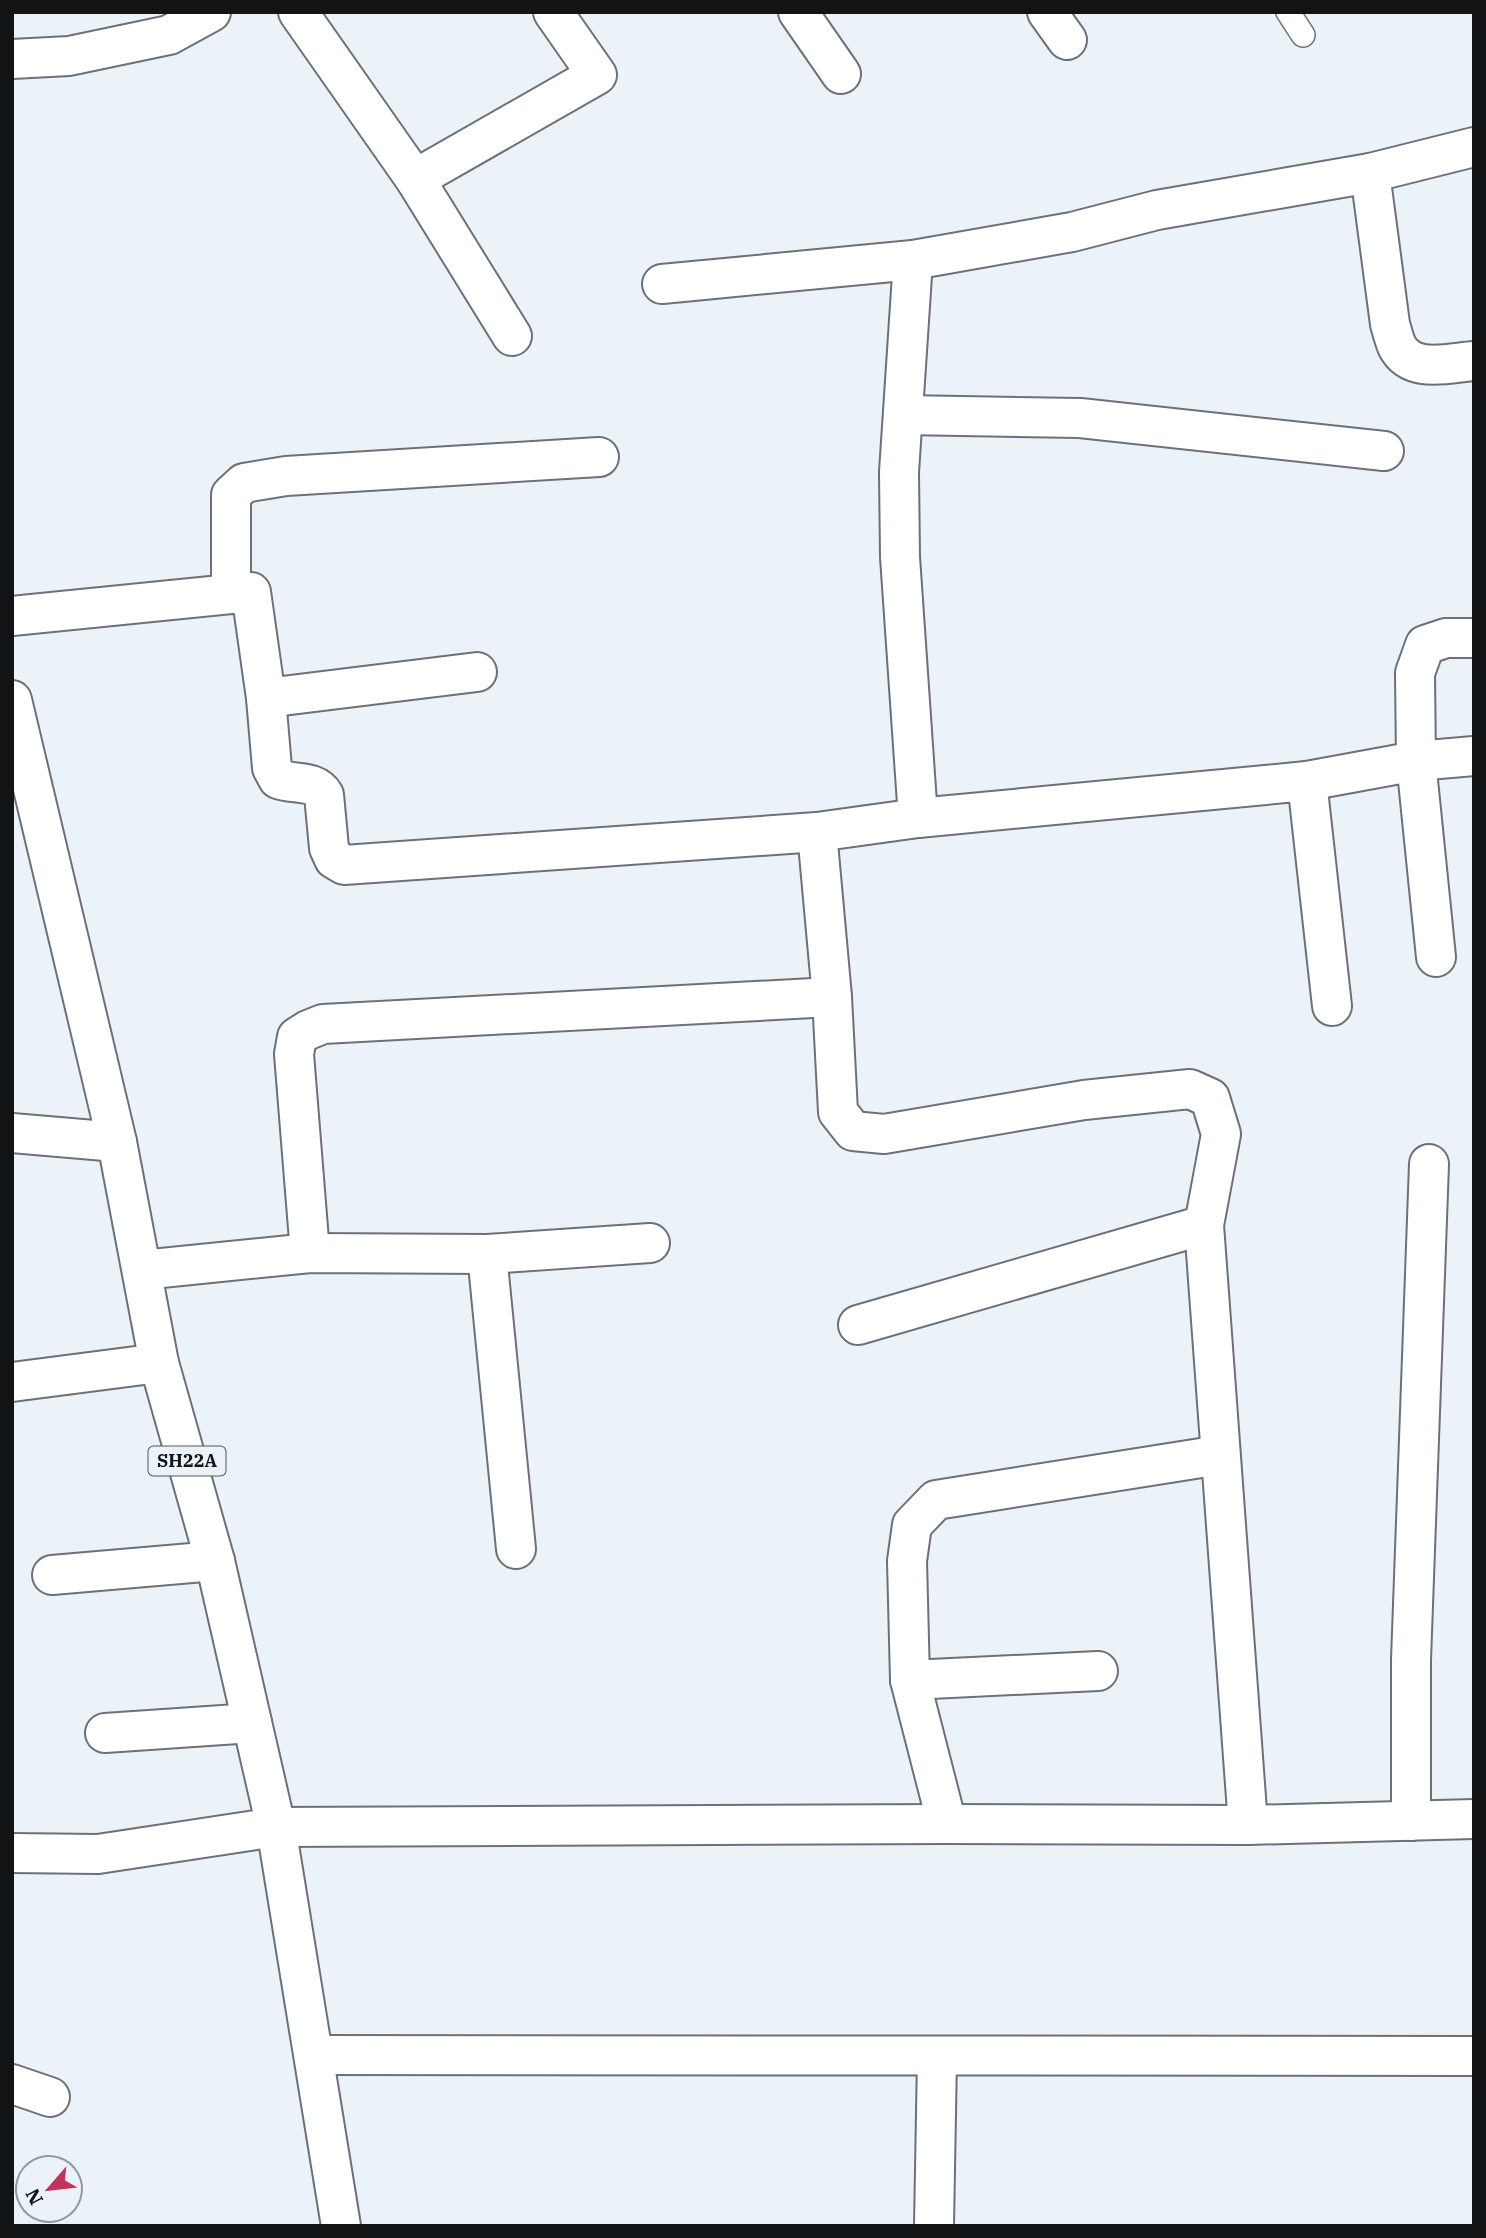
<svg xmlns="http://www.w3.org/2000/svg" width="1486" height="2238" font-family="'IBM Plex Serif',serif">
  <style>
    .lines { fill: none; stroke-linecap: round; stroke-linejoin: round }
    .lane-casing { stroke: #6b7277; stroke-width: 26 }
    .street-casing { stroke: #6b7277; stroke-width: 42 }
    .secondary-casing { stroke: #6b7277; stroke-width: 42 }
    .primary-casing { stroke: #6b7277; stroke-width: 42 }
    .lane { stroke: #fff; stroke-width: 23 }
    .street { stroke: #fff; stroke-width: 38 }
    .secondary { stroke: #fff; stroke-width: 38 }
    .primary { stroke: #fff; stroke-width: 38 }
    .labels { text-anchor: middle; stroke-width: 5; stroke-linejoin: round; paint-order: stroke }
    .shield { fill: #ebf3f8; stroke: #525659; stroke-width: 2 }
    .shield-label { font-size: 18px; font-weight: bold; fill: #111315 }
  </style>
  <rect width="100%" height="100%" fill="#ebf3f8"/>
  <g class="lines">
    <g class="lane-casing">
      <path id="lane" d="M 1288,12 L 1303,35"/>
    </g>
    <g class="street-casing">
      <g id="street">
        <path d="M 298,12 L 415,179 L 512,336"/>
        <path d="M 798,12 L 841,74"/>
        <path d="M 1047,12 L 1067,40"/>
        <path d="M 12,59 L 69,56 L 169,35 L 211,12"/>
        <path d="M 1370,173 L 1390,324 C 1392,331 1394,339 1397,346 C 1411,374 1448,363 1474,361"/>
        <path d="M 415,179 L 597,75 L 553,12"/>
        <path d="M 913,260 L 899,472 L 900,557 L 918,818"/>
        <path d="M 662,284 L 913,260 L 1072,232 L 1157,210 L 1370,173 L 1474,147"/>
        <path d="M 903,415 L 1080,418 L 1384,451"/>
        <path d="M 231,594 L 231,495 L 244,483 L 286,476 L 599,457"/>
        <path d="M 12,616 L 251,592 L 266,698 L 272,768 L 278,779 C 293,785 315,779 324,795 L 329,848 L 334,859 L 344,865 L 817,832 L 918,818 L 1307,781 L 1332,1006"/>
        <path d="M 266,698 L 477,672"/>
        <path d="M 1307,781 L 1416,761 L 1474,756"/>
        <path d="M 817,832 L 832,997 L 838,1112 L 853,1131 L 884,1134 L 1084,1100 L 1190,1089 L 1210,1098 L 1221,1134 L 1204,1225 L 1248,1825"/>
        <path d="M 1436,957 L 1416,761 L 1415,673 L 1425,645 L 1446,638 L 1474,638"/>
        <path d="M 310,1253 L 294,1054 L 297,1037 L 308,1030 L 323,1024 L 832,997"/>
        <path d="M 487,1254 L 516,1549"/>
        <path d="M 142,1270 L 310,1253 L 487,1254 L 650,1243"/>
        <path d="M 858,1325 L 1204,1225"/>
        <path d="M 12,1382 L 159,1363"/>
        <path d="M 52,1575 L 215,1561"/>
        <path d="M 910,1680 L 1098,1671"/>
        <path d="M 105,1733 L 252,1723"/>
        <path d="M 1411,1821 L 1411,1660 L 1429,1164"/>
        <path d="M 947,1824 L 910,1680 L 907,1561 L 912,1525 L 936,1500 L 1220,1455"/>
        <path d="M 12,1853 L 98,1854 L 276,1827 L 947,1824 L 1248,1825 L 1474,1819"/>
        <path d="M 315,2055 L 1474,2056"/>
        <path d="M 12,2084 L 50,2097"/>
        <path d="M 934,2226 L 937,2056"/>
      </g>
    </g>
    <g class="secondary-casing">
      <path id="secondary" d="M 12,1133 L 117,1142"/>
    </g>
    <g class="primary-casing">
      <path id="primary" d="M 12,700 L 117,1142 L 159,1363 L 215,1561 L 276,1827 L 341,2226"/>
    </g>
    <use href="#lane" class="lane"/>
    <use href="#street" class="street"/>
    <use href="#secondary" class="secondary"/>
    <use href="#primary" class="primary"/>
  </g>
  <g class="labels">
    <rect class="shield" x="148.5" y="1446.5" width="77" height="29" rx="5"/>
    <g class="shield-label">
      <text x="187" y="1467">SH22A</text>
    </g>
  </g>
  <rect width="1486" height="2238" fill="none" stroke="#111315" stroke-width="28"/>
  <g transform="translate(49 2189) rotate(242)"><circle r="33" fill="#ebf3f8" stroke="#94999d" stroke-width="2"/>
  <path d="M0-5L12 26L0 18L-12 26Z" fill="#c23359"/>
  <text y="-10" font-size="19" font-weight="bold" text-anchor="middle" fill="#111315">N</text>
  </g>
</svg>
